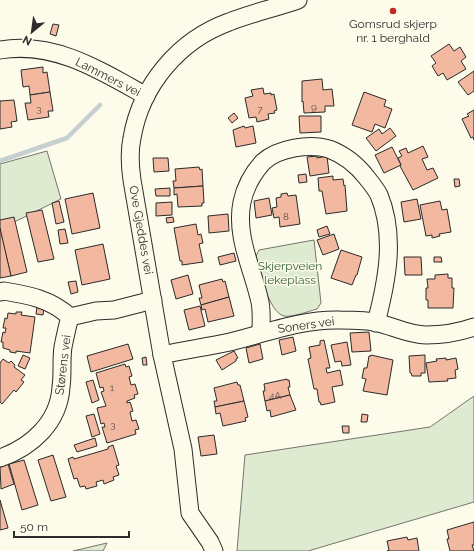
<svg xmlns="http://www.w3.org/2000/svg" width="474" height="551" font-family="Raleway,sans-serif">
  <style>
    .green { fill: #deebd1; stroke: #74746e }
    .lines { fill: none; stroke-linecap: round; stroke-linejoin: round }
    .stream { stroke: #c7d0d0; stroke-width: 4.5 }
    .building { fill: #f2b8a0; stroke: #2b2b2b }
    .minor-casing { stroke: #2b2b2b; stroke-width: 19 }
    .minor { stroke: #fdfbea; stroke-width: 17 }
    .poi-dot { fill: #c62828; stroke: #fdfbea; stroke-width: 1.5 }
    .labels { text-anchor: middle; stroke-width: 3; stroke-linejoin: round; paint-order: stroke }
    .number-label { font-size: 10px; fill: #5d4e48 }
    .poi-label { font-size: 12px; fill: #2b2b2b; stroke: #fdfbea }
    .street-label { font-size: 12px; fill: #2b2b2b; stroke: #fdfbea }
    .park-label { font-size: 12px; fill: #34623c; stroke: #fdfbea }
  </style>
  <rect width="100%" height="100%" fill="#fdfbea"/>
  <g class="green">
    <path d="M 47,151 L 61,199 L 0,229 L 0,164 Z"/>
    <path d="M 314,240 L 321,303 L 317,309 C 310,311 290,318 284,316 C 268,312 260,270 256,256 L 259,250 Z"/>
    <path d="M 474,396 L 474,502 L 308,551 L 237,551 L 245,455 L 430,427 Z"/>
    <path d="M 107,543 L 103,551 L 73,551 Z"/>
  </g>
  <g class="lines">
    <path class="stream" d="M 0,161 L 67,138 L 100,105"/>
  </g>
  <g class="building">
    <path d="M 53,24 L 59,25 L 56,36 L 50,34 Z"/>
    <path d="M 449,44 L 454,51 L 460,47 L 466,57 L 461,61 L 466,69 L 447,80 L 443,73 L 438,76 L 432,66 L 436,63 L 431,56 Z"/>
    <path d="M 43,67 L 43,73 L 47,72 L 50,92 L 30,95 L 29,86 L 23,87 L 21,70 Z"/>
    <path d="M 474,71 L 474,91 L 468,95 L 458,82 Z"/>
    <path d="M 322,79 L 323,90 L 332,89 L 334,106 L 325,106 L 325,112 L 304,113 L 303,101 L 302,102 L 302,81 Z"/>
    <path d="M 263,88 L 264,94 L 271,93 L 271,95 L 274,94 L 277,110 L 274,111 L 275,113 L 268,114 L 269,119 L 257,122 L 256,117 L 249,118 L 245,98 L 253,96 L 251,90 Z"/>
    <path d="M 50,92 L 53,111 L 48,111 L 49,117 L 28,120 L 25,103 L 31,103 L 30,95 Z"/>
    <path d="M 364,92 L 386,100 L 384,106 L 392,109 L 385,128 L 375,124 L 372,132 L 352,125 Z"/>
    <path d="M 14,100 L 17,121 L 11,122 L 12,127 L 0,129 L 0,101 Z"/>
    <path d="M 474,110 L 474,140 L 473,137 L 471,138 L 462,119 L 469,116 L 467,114 Z"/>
    <path d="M 234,113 L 238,118 L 232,123 L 228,118 Z"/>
    <path d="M 299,116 L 321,116 L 321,132 L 300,133 Z"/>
    <path d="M 244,126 L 245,128 L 253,126 L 256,143 L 236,147 L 233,130 Z"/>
    <path d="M 390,128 L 396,136 L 376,151 L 366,138 L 379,129 L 382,134 Z"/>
    <path d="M 423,146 L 428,157 L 422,159 L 427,170 L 433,168 L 438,178 L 413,190 L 400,166 L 401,165 L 398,158 L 402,156 L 399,151 L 406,148 L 408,153 Z"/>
    <path d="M 392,147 L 401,165 L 384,173 L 375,155 Z"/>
    <path d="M 317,156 L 317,158 L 327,156 L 329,173 L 310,176 L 307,157 Z"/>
    <path d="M 153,158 L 168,158 L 169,171 L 154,172 Z"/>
    <path d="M 199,167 L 200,170 L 202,169 L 203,186 L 174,188 L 173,181 L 176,181 L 175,169 Z"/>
    <path d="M 306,174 L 307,182 L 299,183 L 298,175 Z"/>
    <path d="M 333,176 L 333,180 L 343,179 L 344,186 L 345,185 L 347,211 L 326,214 L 322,191 L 319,191 L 318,178 Z"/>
    <path d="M 454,179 L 459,179 L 460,186 L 455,187 Z"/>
    <path d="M 203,186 L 204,203 L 202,203 L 202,206 L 178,207 L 177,194 L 174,195 L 174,188 Z"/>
    <path d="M 170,188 L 170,196 L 156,196 L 155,189 Z"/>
    <path d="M 93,193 L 100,228 L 72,234 L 65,199 Z"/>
    <path d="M 287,193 L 288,196 L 296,195 L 300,224 L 280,227 L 279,217 L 274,218 L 272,208 L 277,207 L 276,198 L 281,197 L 281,194 Z"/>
    <path d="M 269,198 L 272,215 L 256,218 L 254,201 Z"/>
    <path d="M 417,199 L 421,219 L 404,222 L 401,202 Z"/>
    <path d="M 59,201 L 64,222 L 56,224 L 52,203 Z"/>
    <path d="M 440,201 L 442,210 L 447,209 L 451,232 L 439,234 L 440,236 L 432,238 L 432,235 L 426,236 L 420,205 Z"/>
    <path d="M 172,202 L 172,215 L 156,216 L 156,203 Z"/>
    <path d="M 42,210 L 54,259 L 38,262 L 26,213 Z"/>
    <path d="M 228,214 L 229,231 L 209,233 L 208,216 Z"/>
    <path d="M 14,217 L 27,272 L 11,276 L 0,231 L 0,220 Z"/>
    <path d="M 173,217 L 174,222 L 167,223 L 166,218 Z"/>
    <path d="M 196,224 L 198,235 L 201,234 L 203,243 L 199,244 L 203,262 L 182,265 L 182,261 L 180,261 L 174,228 Z"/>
    <path d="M 327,226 L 330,234 L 319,237 L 317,230 Z"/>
    <path d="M 0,228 L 11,276 L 0,278 Z"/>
    <path d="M 65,229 L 68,243 L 60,244 L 58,230 Z"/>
    <path d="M 334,234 L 339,249 L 323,255 L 317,240 Z"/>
    <path d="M 103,244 L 110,279 L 82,285 L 75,250 Z"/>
    <path d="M 341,250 L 362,257 L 357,275 L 356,275 L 352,285 L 331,278 Z"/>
    <path d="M 234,253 L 236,261 L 220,265 L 218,257 Z"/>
    <path d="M 404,257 L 421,257 L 422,275 L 405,275 Z"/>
    <path d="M 434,257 L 441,257 L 442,262 L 434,262 Z"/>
    <path d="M 448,274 L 448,278 L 452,278 L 452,288 L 454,288 L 453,308 L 428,308 L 428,300 L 426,300 L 426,288 L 428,288 L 427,279 L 435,279 L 435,275 Z"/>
    <path d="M 188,275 L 193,294 L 176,299 L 171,280 Z"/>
    <path d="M 222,279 L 223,282 L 225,281 L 229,297 L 201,305 L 199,298 L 202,298 L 199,285 Z"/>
    <path d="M 76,281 L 78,292 L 71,294 L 68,282 Z"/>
    <path d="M 229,297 L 234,316 L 208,322 L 205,309 L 202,310 L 201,305 Z"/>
    <path d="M 200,306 L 205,326 L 189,330 L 184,310 Z"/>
    <path d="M 37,307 L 44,308 L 43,315 L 36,314 Z"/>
    <path d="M 16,312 L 22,312 L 21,315 L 35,317 L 30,353 L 16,351 L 16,353 L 10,352 L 10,350 L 3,348 L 3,342 L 1,342 L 3,332 L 5,333 L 6,328 L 3,328 L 5,318 L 7,319 L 8,313 L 16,314 Z"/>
    <path d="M 369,332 L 371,351 L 352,352 L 350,333 Z"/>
    <path d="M 293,337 L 296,351 L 282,355 L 279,340 Z"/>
    <path d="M 324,340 L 330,368 L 326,368 L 327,373 L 340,370 L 343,385 L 332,387 L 335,402 L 321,405 L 320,402 L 319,402 L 317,389 L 314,389 L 308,359 L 311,358 L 309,347 L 320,345 L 320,341 Z"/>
    <path d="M 347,342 L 351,365 L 342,366 L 341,361 L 335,362 L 331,345 Z"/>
    <path d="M 128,344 L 133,359 L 91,372 L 87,356 Z"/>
    <path d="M 260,344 L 263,359 L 249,363 L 246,348 Z"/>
    <path d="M 234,351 L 238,358 L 236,359 L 236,361 L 222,370 L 216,360 Z"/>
    <path d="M 23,355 L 30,358 L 25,369 L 18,366 Z"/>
    <path d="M 371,355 L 393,360 L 387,395 L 363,391 L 366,379 L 362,378 L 364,368 L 367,368 L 369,356 L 371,356 Z"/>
    <path d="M 425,355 L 425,373 L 421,373 L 421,376 L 412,376 L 411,373 L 410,373 L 409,356 Z"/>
    <path d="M 146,357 L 147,365 L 143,365 L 142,358 Z"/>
    <path d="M 446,358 L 446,360 L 456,358 L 458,369 L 455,370 L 456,378 L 447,379 L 448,381 L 429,382 L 426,363 L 437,361 L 436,359 Z"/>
    <path d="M 3,359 L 9,363 L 11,361 L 15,365 L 14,367 L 25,375 L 21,380 L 24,382 L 16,392 L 14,390 L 2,404 L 0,402 L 0,363 Z"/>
    <path d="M 125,364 L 126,367 L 129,366 L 132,376 L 129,377 L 131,385 L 135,384 L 138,394 L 134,395 L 135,398 L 127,401 L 127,403 L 130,402 L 133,411 L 130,412 L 132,421 L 136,420 L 139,429 L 135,430 L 136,434 L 107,443 L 102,427 L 105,427 L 104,423 L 101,424 L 97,408 L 106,406 L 101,392 L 104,391 L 103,387 L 100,388 L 96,373 Z"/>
    <path d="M 287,379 L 287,380 L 289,380 L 290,387 L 288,387 L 290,395 L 265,401 L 263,391 L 265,391 L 264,384 Z"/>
    <path d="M 93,380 L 99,400 L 92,403 L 86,382 Z"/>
    <path d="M 237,382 L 238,385 L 240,385 L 244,401 L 215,407 L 214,401 L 217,401 L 214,388 Z"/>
    <path d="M 290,395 L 296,410 L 271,417 L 270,410 L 267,411 L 265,401 Z"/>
    <path d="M 244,401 L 248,417 L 245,418 L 246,421 L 223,426 L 220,413 L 216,414 L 215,407 Z"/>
    <path d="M 94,414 L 100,434 L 92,437 L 86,416 Z"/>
    <path d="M 362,414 L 368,415 L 367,422 L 361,422 Z"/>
    <path d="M 342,426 L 349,426 L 349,433 L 343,433 Z"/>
    <path d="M 214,435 L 217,454 L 201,456 L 198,437 Z"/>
    <path d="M 95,438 L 97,446 L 77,452 L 74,445 Z"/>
    <path d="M 113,445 L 119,465 L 116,466 L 119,475 L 113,477 L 114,480 L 104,484 L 103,480 L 96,482 L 97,486 L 86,489 L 85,486 L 80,487 L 77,478 L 74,479 L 68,459 L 73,457 L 74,459 L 108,449 L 108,447 Z"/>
    <path d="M 53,455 L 66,497 L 51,501 L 38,460 Z"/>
    <path d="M 24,460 L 38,505 L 22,510 L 9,464 Z"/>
    <path d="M 8,464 L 14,484 L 1,489 L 0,467 Z"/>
    <path d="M 0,500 L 8,528 L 0,530 Z"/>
    <path d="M 474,522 L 474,545 L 472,545 L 474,551 L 450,551 L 447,539 L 449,539 L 447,530 Z"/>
    <path d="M 407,537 L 408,540 L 417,538 L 419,551 L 387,551 L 389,550 L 387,541 Z"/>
  </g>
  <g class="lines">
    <g class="minor-casing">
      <g id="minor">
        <path d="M 0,50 C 54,41 100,70 146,96"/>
        <path d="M 0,292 L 4,291 C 28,295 51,299 70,317"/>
        <path d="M 70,317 L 96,311 L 114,310 L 153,300"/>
        <path d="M 261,333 C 261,323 262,312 260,302 C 253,269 235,237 242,202 C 245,188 253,173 263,162 C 278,148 310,143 329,149 C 345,155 357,165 367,178 C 371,183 376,189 379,195 C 396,236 387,281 376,323"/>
        <path d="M 162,355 C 184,350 207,347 230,342 C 266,333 302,319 340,320 C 352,320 367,320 379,323 C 394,327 410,335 426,335 C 441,335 460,332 474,327"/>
        <path d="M 0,458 C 32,447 59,422 61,387 C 63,374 61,360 63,347 C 65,337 67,327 70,317"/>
        <path d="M 214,551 L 210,542 L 190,513 L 183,449 L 162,355 L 132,180 C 130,166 129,152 132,138 C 141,85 179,40 229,22 C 252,13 275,8 298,0"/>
      </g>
    </g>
    <use href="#minor" class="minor"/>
  </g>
  <circle class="poi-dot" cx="393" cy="11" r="4"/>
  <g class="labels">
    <g class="number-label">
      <text x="314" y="110">9</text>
      <text x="39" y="112">3</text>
      <text x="260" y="113">7</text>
      <text x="286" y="220">8</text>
      <text x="112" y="391">1</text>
      <text x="275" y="399">4A</text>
      <text x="113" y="428">3</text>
    </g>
    <g class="poi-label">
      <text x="393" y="28">Gomsrud skjerp<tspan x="393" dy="14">nr. 1 berghald</tspan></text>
    </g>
    <g class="street-label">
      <text transform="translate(108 77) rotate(27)" y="4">Lammers vei</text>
      <text transform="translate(141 230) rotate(80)" y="4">Ove Gjeddes vei</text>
      <text transform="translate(306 325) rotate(-8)" y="4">Soners vei</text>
      <text transform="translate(63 365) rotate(-83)" y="4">Størens vei</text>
    </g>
    <g class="park-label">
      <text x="290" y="270">Skjerpveien<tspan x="290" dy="14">lekeplass</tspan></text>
    </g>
  </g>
  <g transform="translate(32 32) rotate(209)" stroke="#fdfbea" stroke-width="3" paint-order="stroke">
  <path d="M0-3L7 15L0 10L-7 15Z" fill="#2b2b2b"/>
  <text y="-6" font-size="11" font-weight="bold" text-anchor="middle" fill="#2b2b2b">N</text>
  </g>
  <path d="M14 531v6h115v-6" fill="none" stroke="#2b2b2b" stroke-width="2"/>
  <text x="20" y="531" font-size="12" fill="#2b2b2b" stroke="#fdfbea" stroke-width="3" paint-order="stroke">50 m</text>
</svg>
